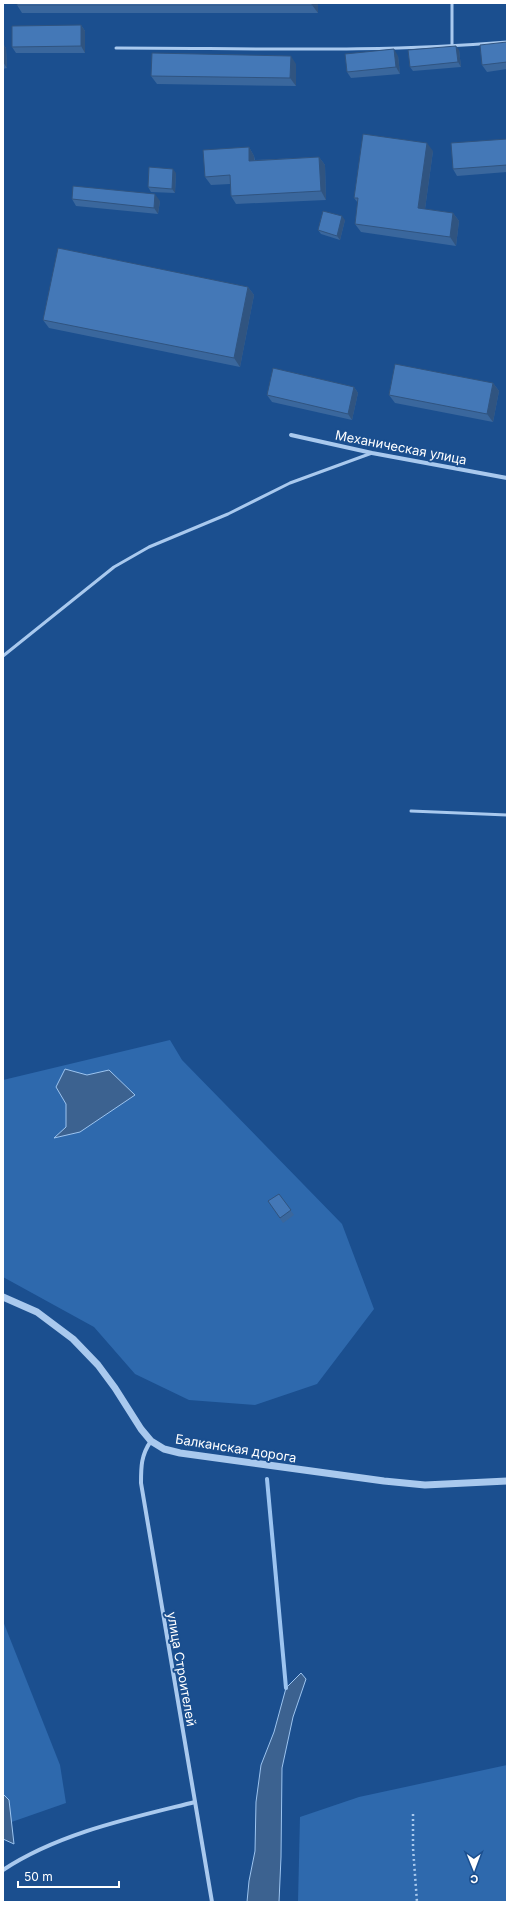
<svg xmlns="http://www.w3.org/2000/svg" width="510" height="1905" font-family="Inter,sans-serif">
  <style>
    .green { fill: #2e69ad }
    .water { fill: #3c6290; stroke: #9cc4f0 }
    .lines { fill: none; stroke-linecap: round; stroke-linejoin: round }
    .stream { stroke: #9cc4f0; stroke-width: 4 }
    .path { stroke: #a9c9ee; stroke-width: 2.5; stroke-dasharray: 2 3; stroke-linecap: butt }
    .service { stroke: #a9c9ee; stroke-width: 3 }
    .minor { stroke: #a9c9ee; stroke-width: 4 }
    .tertiary { stroke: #a9c9ee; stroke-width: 7 }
    .wall { fill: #3a679d }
    .shaded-wall { fill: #305480 }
    .building { fill: #4478b7; stroke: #305480 }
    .labels { text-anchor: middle; stroke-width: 4; stroke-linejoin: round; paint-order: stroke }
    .street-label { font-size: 13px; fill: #fff; stroke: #1b4f8f }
  </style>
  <rect width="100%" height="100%" fill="#1b4f8f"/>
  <g class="green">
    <path d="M 170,1040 L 182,1060 L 342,1224 L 374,1309 L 317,1384 L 255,1405 L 189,1400 L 135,1374 L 94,1327 L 3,1277 L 3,1080 Z"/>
    <path d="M 3,1621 L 60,1765 L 66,1803 L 3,1825 Z"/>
    <path d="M 507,1765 L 507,1902 L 298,1902 L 300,1817 L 359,1797 Z"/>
  </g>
  <g class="water">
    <path d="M 65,1069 L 87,1075 L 109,1070 L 135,1095 L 80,1132 L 54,1138 L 66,1127 L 66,1104 L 56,1087 Z"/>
    <path d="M 301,1673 L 306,1679 L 293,1717 L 282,1768 L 281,1857 L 279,1902 L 247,1902 L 249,1881 L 255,1851 L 256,1802 L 261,1765 L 274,1732 L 286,1688 Z"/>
    <path d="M 3,1794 L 9,1800 L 14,1844 L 3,1839 Z"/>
  </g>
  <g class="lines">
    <path class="stream" d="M 267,1479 L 286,1688"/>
    <path class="path" d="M 413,1814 L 413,1848 L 417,1902"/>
    <g class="service">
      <path d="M 452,45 L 452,3"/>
      <path d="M 116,48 C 246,48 377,53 507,42"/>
      <path d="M 3,656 L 114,567 L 149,547 L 228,514 L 290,483 L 372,453"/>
      <path d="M 411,811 L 507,815"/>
    </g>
    <g class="minor">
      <path d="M 291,435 L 372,453 L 507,478"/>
      <path d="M 151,1441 C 141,1455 141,1467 141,1483 L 212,1902"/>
      <path d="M 3,1870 C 59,1833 131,1818 195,1802"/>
    </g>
    <path class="tertiary" d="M 3,1297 L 37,1312 L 73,1339 L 98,1365 L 115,1388 L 141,1429 L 151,1441 L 164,1449 L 180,1453 L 384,1481 L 425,1485 L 507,1481"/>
  </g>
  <g class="wall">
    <path d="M 318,3 L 318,13 L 22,13 L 17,5 Z"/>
    <path d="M 81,25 L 85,31 L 85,53 L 16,53 L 12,47 Z"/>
    <path d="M 507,42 L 507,69 L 487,72 L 482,65 Z"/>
    <path d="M 3,44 L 6,48 L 7,68 L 3,69 Z"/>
    <path d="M 459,50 L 461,67 L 413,71 L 410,67 Z"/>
    <path d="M 398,56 L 400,74 L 351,78 L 347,72 Z"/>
    <path d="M 296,64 L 296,86 L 157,84 L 151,76 Z"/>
    <path d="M 507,139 L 507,172 L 457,176 L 453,169 Z"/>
    <path d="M 249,147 L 254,156 L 255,160 L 319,157 L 325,165 L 326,200 L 236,204 L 231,196 L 230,184 L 211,185 L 205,177 Z"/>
    <path d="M 433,151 L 425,209 L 453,213 L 459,221 L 456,246 L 361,232 L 355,224 L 358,203 L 354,198 Z"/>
    <path d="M 176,173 L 175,193 L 151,192 L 148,187 Z"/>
    <path d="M 72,199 L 160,201 L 158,214 L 76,206 Z"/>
    <path d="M 345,220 L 340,240 L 321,234 L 318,230 Z"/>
    <path d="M 248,287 L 254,295 L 240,367 L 49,328 L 43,320 Z"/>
    <path d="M 493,383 L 499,391 L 493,422 L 395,403 L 389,395 Z"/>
    <path d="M 354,387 L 358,393 L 352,420 L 272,402 L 267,395 Z"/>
    <path d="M 279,1194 L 294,1215 L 283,1223 L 268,1201 Z"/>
  </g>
  <g class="shaded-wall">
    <path d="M 312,3 L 318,3 L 318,13 L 312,5 Z"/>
    <path d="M 81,25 L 85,31 L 85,53 L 81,46 Z"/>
    <path d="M 3,44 L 6,48 L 7,68 L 3,62 Z"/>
    <path d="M 456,46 L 459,50 L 461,67 L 458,62 Z"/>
    <path d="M 394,49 L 398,56 L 400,74 L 396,67 Z"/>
    <path d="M 291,56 L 296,64 L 296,86 L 290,78 Z"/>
    <path d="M 427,143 L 433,151 L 424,216 L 418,208 Z"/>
    <path d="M 249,147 L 254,156 L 255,169 L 249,161 Z"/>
    <path d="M 319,157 L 325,165 L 326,200 L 321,191 Z"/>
    <path d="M 173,169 L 176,173 L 175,193 L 172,189 Z"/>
    <path d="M 155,194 L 160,201 L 158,214 L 154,208 Z"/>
    <path d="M 453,213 L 459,221 L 456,246 L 450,237 Z"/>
    <path d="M 342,216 L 345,220 L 340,240 L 337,236 Z"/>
    <path d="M 248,287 L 254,295 L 240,367 L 234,358 Z"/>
    <path d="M 493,383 L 499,391 L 493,422 L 487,414 Z"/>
    <path d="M 354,387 L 358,393 L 352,420 L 348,414 Z"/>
  </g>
  <g class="building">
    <rect x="17" y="3" width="295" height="2"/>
    <path d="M 81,25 L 81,46 L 12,47 L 12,26 Z"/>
    <path d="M 507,42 L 507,62 L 482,65 L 480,45 Z"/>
    <path d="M 456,46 L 458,62 L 410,67 L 408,50 Z"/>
    <path d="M 394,49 L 396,67 L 347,72 L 345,54 Z"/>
    <path d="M 152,53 L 291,56 L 290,78 L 151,76 Z"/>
    <path d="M 363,134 L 427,143 L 418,208 L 453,213 L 450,237 L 355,224 L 358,198 L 354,198 Z"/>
    <path d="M 507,139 L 507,165 L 453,169 L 451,143 Z"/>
    <path d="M 249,147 L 249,161 L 319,157 L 321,191 L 231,196 L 230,175 L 205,177 L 203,150 Z"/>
    <path d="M 149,167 L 173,169 L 172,189 L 148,187 Z"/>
    <path d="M 73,186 L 155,194 L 154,208 L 72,199 Z"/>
    <path d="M 323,211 L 342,216 L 337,236 L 318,230 Z"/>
    <path d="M 58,248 L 248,287 L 234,358 L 43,320 Z"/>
    <path d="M 395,364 L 493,383 L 487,414 L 389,395 Z"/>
    <path d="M 273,368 L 354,387 L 348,414 L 267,395 Z"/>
    <path d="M 279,1194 L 291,1210 L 280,1218 L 268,1201 Z"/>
  </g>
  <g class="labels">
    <g class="street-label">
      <text transform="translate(401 447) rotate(11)" y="5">Механическая улица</text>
      <text transform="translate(236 1448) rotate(9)" y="5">Балканская дорога</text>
      <text transform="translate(182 1669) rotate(80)" y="5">улица Строителей</text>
    </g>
  </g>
  <rect width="510" height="1905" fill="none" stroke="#ffffff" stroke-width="8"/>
  <g transform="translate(474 1869) rotate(179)" stroke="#1b4f8f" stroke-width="3" paint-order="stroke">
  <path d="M0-3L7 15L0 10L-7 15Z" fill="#ffffff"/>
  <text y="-6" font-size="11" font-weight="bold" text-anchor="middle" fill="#ffffff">С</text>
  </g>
  <path d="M18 1881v6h101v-6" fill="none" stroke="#ffffff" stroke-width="2"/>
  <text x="24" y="1881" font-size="12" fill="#ffffff" stroke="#1b4f8f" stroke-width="3" paint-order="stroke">50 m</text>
</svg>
